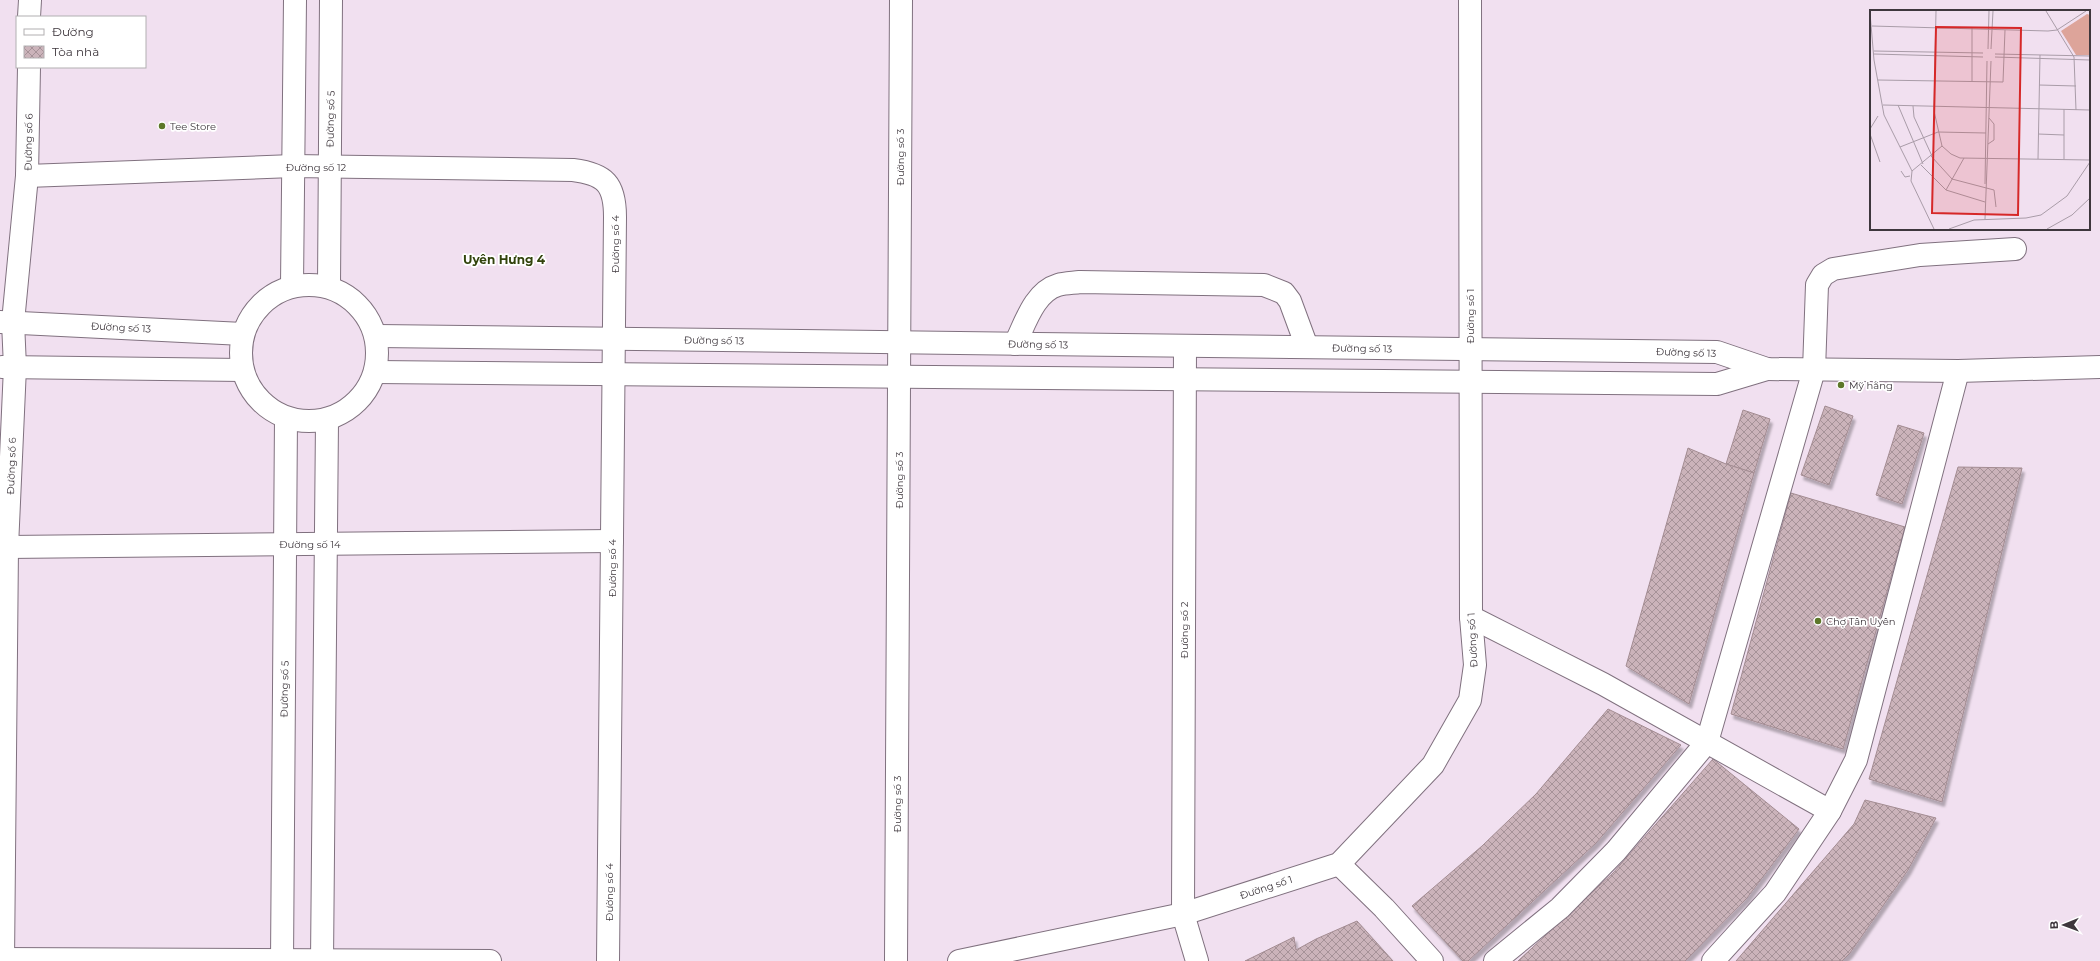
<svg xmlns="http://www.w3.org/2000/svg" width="2100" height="961" font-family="Montserrat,sans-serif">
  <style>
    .building { fill: url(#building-cross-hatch); stroke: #a38c92; filter: url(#shadow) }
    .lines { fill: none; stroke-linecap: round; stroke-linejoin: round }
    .minor-casing { stroke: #80717f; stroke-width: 24 }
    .minor { stroke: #fff; stroke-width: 22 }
    .poi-dot { fill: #5d7729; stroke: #fff; stroke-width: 1.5 }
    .labels { text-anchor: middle; stroke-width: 3.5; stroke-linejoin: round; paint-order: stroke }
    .street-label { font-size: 10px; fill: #3e373d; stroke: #fff }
    .poi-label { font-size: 10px; fill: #3e373d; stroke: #fff; text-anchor: start }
    .quarter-label { font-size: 12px; font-weight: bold; fill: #32430c; stroke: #fff }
    .inset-road { fill: none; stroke: #a99ca8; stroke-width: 1 }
    .view { fill: #d62828; fill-opacity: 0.15; stroke: #d62828; stroke-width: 2 }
    .inset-edge { fill: none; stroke: #3e373d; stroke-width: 2 }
  </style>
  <defs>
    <pattern id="building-cross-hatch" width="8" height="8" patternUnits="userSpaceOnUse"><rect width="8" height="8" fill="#cbb3ba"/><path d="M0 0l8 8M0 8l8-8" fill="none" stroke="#a69298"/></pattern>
    <filter id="shadow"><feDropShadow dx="2.5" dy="4.5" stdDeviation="1" flood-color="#0004"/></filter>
  </defs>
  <rect width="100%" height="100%" fill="#f1e0f0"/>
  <g class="building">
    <path d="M 1825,406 L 1853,416 L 1829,485 L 1801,475 Z"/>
    <path d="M 1743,410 L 1770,419 L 1754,473 L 1726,464 Z"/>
    <path d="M 1898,425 L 1924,433 L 1902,504 L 1876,495 Z"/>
    <path d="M 1688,448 L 1726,464 L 1754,473 L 1689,704 L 1626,666 Z"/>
    <path d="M 1958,467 L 2022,468 L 1942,802 L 1869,779 Z"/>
    <path d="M 1791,493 L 1905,527 L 1843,749 L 1731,714 Z"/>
    <path d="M 1608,709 L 1681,745 L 1596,843 L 1468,961 L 1463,961 L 1412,906 L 1482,846 L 1536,794 Z"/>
    <path d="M 1713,759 L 1799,829 L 1747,898 L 1685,961 L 1518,961 L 1613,873 Z"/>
    <path d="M 1865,800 L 1936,818 L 1908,870 L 1850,953 L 1842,961 L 1736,961 L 1854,824 Z"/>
    <path d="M 1357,921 L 1393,961 L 1245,961 L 1294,937 L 1296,950 L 1316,939 Z"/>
  </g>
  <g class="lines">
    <g class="minor-casing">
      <g id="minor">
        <path d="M 29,17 L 30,0"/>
        <path d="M 27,176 L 293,166 L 573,170 C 605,174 615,184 615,217 L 608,961"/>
        <path d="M 292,285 L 295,0"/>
        <circle cx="309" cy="353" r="68"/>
        <path d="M 329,286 L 331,0"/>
        <path d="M 0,322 L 243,334"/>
        <path d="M 377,336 L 1717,352 L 1767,369 L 1958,371 L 2100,367"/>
        <path d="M 1015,344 C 1025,324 1034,292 1058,285 C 1065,283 1073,283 1080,282 L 1264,285 L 1284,293 L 1290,301 L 1307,347"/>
        <path d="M 1185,346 L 1183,914 L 1197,961"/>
        <path d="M 2,367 L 242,370"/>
        <path d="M 376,372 L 1717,384 L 1767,369"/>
        <path d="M 7,547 L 612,541"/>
        <path d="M 1471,617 L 1603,684 L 1830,811"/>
        <path d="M 1339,864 L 1384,908 L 1432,961"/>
        <path d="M 0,959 L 490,961"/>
        <path d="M 3,961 L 7,547 L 15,367 L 13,322 L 27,176 L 29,67"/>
        <path d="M 282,961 L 286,418"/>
        <path d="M 322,961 L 327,421"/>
        <path d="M 896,961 L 901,0"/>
        <path d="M 959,961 L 1183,914 L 1339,864 L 1433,765 L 1470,700 L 1475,665 L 1471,617 L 1470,0"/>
        <path d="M 1495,961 L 1560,908 L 1616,851 L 1707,742 L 1814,370 L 1817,285 L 1823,275 L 1833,269 L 1920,255 L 2015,249"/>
        <path d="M 1713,961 L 1775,893 L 1830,811 L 1856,760 L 1958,371"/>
      </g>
    </g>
    <use href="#minor" class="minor"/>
  </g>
  <g class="poi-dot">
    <circle cx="162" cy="126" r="4"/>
    <circle cx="1841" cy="385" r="4"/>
    <circle cx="1818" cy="621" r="4"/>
  </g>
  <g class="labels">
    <g class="street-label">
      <text transform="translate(330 119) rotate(-89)" y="4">Đường số 5</text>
      <text transform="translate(28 142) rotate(-89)" y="4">Đường số 6</text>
      <text transform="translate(900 157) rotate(-90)" y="4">Đường số 3</text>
      <text x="316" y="171">Đường số 12</text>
      <text transform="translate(615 244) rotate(-90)" y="4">Đường số 4</text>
      <text transform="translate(1470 316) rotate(-90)" y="4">Đường số 1</text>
      <text transform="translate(121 327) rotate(3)" y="4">Đường số 13</text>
      <text transform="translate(714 340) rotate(1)" y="4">Đường số 13</text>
      <text transform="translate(1038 344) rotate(1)" y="4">Đường số 13</text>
      <text transform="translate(1362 348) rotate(1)" y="4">Đường số 13</text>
      <text transform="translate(1686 352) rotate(2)" y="4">Đường số 13</text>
      <text transform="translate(11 466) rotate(-88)" y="4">Đường số 6</text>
      <text transform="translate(899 480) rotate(-90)" y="4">Đường số 3</text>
      <text x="310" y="548">Đường số 14</text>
      <text transform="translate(612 568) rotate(-90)" y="4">Đường số 4</text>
      <text transform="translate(1184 630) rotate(-90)" y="4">Đường số 2</text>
      <text transform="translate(1472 640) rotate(-93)" y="4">Đường số 1</text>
      <text transform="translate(284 689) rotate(-89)" y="4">Đường số 5</text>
      <text transform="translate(897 804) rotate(-90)" y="4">Đường số 3</text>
      <text transform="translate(1266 887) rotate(-18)" y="4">Đường số 1</text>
      <text transform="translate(609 892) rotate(-90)" y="4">Đường số 4</text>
    </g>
    <g class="poi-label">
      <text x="170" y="130">Tee Store</text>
      <text x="1849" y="389">Mỹ hằng</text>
      <text x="1826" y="625">Chợ Tân Uyên</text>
    </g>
    <g class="quarter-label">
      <text x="504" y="264">Uyên Hưng 4</text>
    </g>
  </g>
  <g transform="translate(1870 10)">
    <rect width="220" height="220" fill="#f1e0f0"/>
    <path d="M 217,4 L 220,5 L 220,45 L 206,45 L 191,21 Z" fill="#dda49a"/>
    <path class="inset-road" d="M 66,1 L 64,101 L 72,136 L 81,144 L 90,148 L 220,150M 176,1 L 204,47 L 206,100M 0,3 L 4,50 L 14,105 L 42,161 L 41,171 L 64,219M 2,16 L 178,21 L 187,20 L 216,1M 118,39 L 119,1M 121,39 L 123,1M 4,41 L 113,43M 4,44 L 113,47M 125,44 L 220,46M 125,47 L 220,50M 8,70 L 133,72 L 135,20M 102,72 L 102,18M 169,75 L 206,76M 13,95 L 220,100M 28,95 L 53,154M 43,96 L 44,107 L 62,146M 0,119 L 8,106M 0,124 L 10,152M 168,124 L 194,125M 118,134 L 124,130 L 124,114 L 119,108M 30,137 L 68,122 L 116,123M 61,146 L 82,169 L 124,180 L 126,197M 168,149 L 170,45M 194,149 L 194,99M 51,155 L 76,180 L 115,192M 31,161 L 35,167 L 40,166M 42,161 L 72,136M 115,174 L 117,51M 76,180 L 94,148M 115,209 L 121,51M 79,219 L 104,210 L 156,208 L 171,205 L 197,186 L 220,152M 177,219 L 202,205 L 220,188"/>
    <path class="view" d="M 66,17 L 151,18 L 148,205 L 62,203 Z"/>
    <rect width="220" height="220" class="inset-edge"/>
  </g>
  <rect x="16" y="16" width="130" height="52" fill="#ffffff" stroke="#b2afb1"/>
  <rect x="24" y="29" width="20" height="6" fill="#ffffff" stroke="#b2afb1"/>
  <text x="52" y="36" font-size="12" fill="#3e373d">Đường</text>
  <rect x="24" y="46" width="20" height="12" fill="url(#building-cross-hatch)" stroke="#b2afb1"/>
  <text x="52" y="56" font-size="12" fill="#3e373d">Tòa nhà</text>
  <g transform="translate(2064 925) rotate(269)" stroke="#ffffff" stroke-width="3" paint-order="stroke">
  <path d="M0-3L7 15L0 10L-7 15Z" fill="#3e373d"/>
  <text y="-6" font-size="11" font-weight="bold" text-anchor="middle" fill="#3e373d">B</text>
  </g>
</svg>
